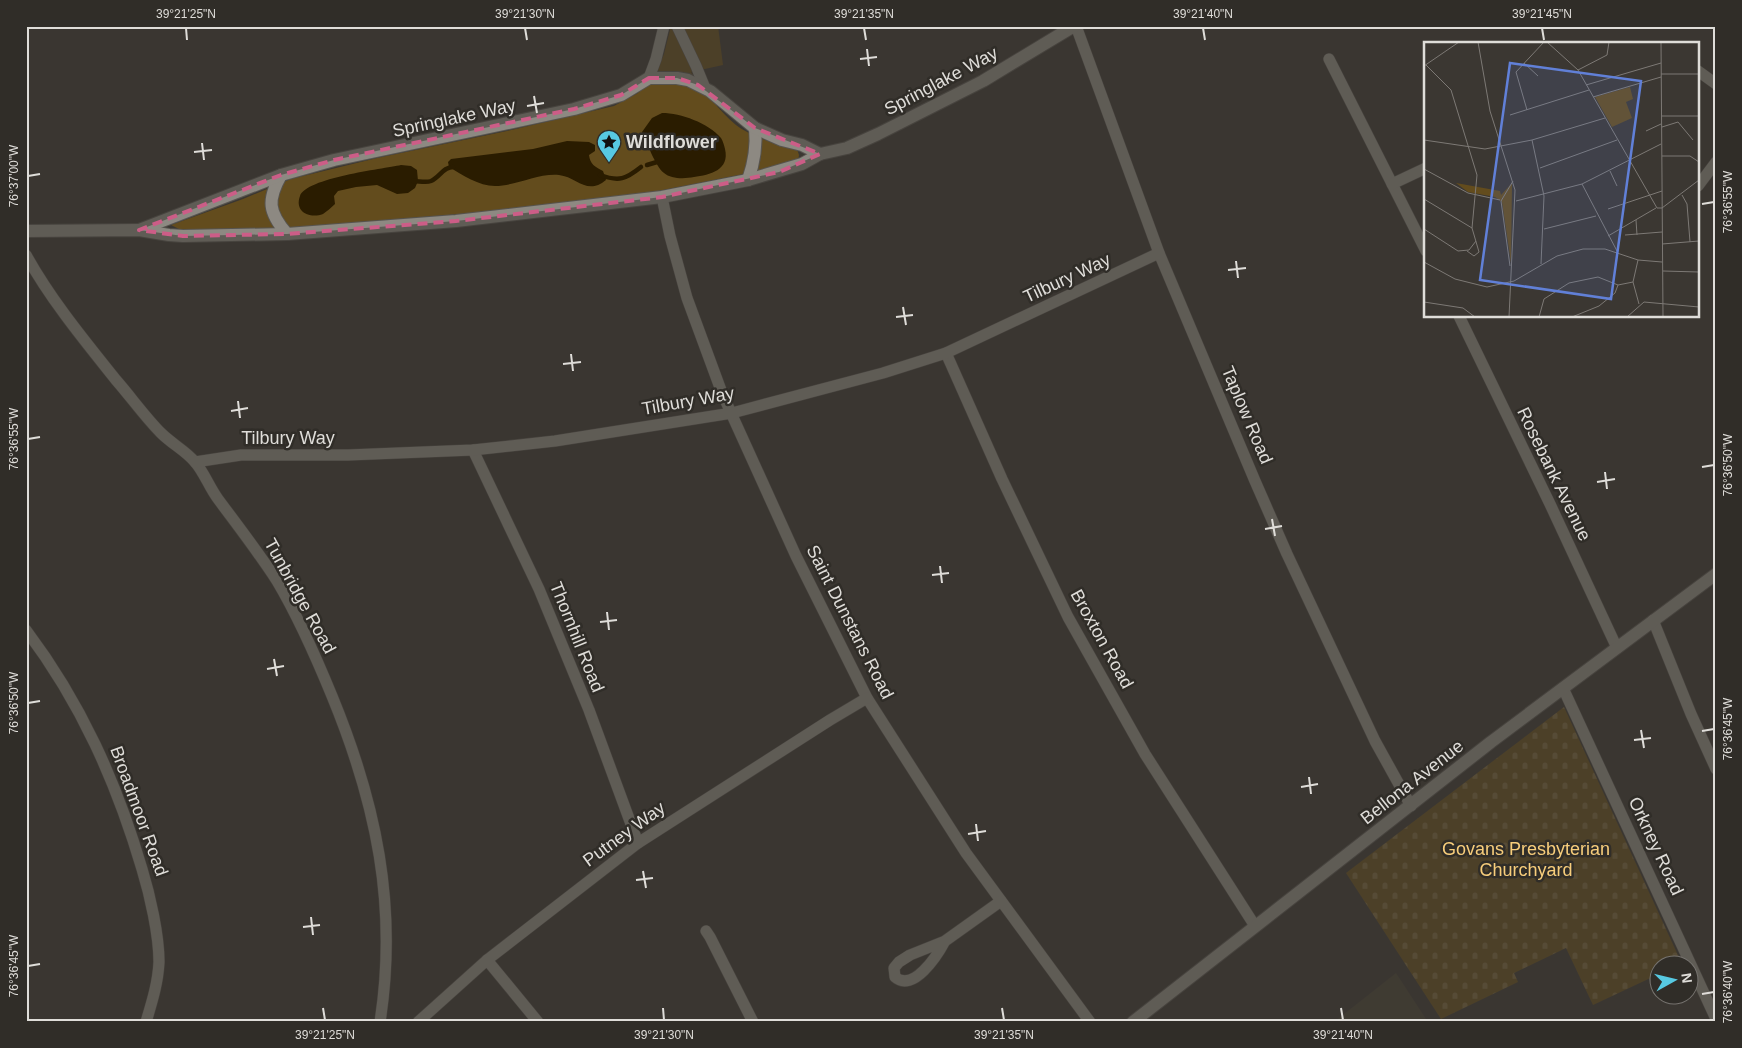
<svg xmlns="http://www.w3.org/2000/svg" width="1742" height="1048" font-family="Helvetica,sans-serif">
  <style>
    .built { fill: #464034 }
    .cemetery { fill: url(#cemetery-stones) }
    .park { fill: #634c1d }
    .water { fill: #2a1c00 }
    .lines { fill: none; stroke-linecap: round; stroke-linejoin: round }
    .stream { stroke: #2a1c00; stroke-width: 4.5 }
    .minor-casing { stroke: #57544f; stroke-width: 12 }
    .tertiary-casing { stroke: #57544f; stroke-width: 14 }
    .minor { stroke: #8d8982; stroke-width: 11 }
    .tertiary { stroke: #8d8982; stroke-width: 12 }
    .marked { fill: none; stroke: #cc5d87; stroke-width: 4; stroke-dasharray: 10 6; stroke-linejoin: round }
    .ticks { fill: none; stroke: #dfddd9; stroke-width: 2 }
    .labels { text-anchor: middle; stroke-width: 5; stroke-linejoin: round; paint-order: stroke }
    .street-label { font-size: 18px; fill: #dfddd9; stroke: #302d28 }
    .poi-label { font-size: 18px; font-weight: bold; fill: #dfddd9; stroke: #302d28; text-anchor: start }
    .park-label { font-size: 18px; fill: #f7cd7b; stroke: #302d28 }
    .inset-road { fill: none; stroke: #7d7975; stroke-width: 1 }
    .view { fill: #6180d8; fill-opacity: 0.15; stroke: #6180d8; stroke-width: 2.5 }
    .inset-edge { fill: none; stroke: #dfddd9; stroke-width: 2.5 }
    .neatline { fill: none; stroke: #dfddd9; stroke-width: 2 }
    .ticks-label { font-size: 12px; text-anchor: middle; fill: #dfddd9 }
  </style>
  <defs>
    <pattern id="cemetery-stones" width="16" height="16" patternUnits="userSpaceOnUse" patternTransform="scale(1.25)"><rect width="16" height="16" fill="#634c1d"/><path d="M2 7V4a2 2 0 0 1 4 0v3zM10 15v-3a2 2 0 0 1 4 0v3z" fill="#79653d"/></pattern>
  </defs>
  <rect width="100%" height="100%" fill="#3b3732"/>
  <path class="built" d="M 1396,973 L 1428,1022 L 1334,1022 Z"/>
  <path class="cemetery" d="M 1564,707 L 1682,964 L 1679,965 L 1660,966 L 1659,974 L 1593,1005 L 1566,948 L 1514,973 L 1518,982 L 1441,1019 L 1346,873 Z"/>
  <path class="park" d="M 671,26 L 718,26 L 723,65 L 691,72 C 705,91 718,110 736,125 C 750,136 779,146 797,149 L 799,155 L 798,161 L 769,169 L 658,191 L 485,212 L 274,229 L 181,230 L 171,225 L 243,199 L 291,179 L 377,158 L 507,131 L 614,106 L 638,93 L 658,67 L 664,54 Z"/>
  <g class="water">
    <path d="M 662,113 C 681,113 708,123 721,138 C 723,141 724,145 725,149 C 730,170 710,175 694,177 C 684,179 671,179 664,173 C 655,166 647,142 642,132 L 652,118 Z"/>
    <path d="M 567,141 L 589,142 L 595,145 L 595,151 L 589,155 C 590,164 595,167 603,171 L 606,180 C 587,196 577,177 559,175 C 538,173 516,186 495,186 C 479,186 462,175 449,167 L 448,162 L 451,159 L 533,149 Z"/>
    <path d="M 401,165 L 411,166 L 417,170 L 418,181 L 415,188 L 408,193 L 397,194 L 377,185 L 356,187 L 338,191 L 334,196 L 335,204 C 331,208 327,211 323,214 C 310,219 294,212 300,196 C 306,178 382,169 401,165 Z"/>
  </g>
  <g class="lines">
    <g class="stream">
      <path d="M 647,165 L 657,162"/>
      <path d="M 600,175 C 619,182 626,179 641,167"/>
      <path d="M 413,181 C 419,181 426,183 431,181 C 440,177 443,167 453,167"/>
    </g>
    <g class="minor-casing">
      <g id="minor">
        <path d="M 677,26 L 696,66 L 705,88"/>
        <path d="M 1076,26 L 1159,253 L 1255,481 L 1287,554 L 1375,741 L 1411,806"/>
        <path d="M 1329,59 L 1426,251"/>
        <path d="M 1698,71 L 1716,84"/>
        <path d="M 649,78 L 656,59 L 664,26"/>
        <path d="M 1392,184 L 1426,168"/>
        <path d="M 1698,186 L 1716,162"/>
        <path d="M 662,197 L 670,236 L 687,298 L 722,393 L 796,556 L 867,698 L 966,853 L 1090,1022"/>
        <path d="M 26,255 C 51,300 84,340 116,380 C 131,397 145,417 161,433 C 172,444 186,451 195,462 C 204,472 209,487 218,499 C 238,526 259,553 277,581 C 299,618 316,657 332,696 C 376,803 398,906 380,1022"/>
        <path d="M 1459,316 L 1550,504 L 1617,648"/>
        <path d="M 946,353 L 1002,479 L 1068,617 L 1145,754 L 1255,926"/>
        <path d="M 473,450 L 539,589 L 589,710 L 638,843"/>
        <path d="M 195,462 L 241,455 L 348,455 L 473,450 L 555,441 L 732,413 L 883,373 L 946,353 L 1159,253"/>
        <path d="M 1653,620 L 1691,714 L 1716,769"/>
        <path d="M 26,630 C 81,703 116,781 142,869 C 150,895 159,935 159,962 C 158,983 152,1002 146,1022"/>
        <path d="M 1563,688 L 1716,1019"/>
        <path d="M 706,931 L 710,937 L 753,1022"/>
        <path d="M 945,941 C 937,956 913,993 895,977 L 894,968 L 899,962 L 910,955 L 945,941 L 1001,901"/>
        <path d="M 487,960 L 538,1022"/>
        <path d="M 418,1022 L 487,960 L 638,843 L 830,720 L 867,698"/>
      </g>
    </g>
    <g class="tertiary-casing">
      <g id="tertiary">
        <path d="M 281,175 C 267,200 268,212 287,234"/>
        <path d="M 748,180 C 754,163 757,147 755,128"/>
        <path d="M 139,230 L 281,175 L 334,160 L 574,109 L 621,95 L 649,78 L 677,78 L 688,80 L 710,91 L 755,128 L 782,140 L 802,145 L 820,154"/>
        <path d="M 26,231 L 139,230 L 169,235 L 183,236 L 287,234 L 456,221 L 662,197 L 748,180 L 802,164 L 820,154 L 847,148 L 878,134 L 983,81 L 1074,26"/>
        <path d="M 1133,1022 L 1491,742 L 1716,574"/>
      </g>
    </g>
    <use href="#minor" class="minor"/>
    <use href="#tertiary" class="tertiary"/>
  </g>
  <path d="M0 0H1742V1048H0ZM 649,78 L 677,78 L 698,85 L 755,128 L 820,154 L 779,172 L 662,197 L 456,221 L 287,234 L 183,236 L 139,230 L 281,175 L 334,160 L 574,109 L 621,95 Z" fill="#3b3732" fill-opacity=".55" fill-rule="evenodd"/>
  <path class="marked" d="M 649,78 L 677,78 L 698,85 L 755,128 L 820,154 L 779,172 L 662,197 L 456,221 L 287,234 L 183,236 L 139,230 L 281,175 L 334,160 L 574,109 L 621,95 Z"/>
  <path class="ticks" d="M 186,28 L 187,40M 525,28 L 527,40M 864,28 L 866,40M 1203,28 L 1205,40M 1542,28 L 1544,40M 867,49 L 869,66M 860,59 L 877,57M 534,96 L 537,113M 527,106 L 544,103M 202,143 L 204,160M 194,152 L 212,150M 28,176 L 40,174M 1702,204 L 1714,202M 1236,261 L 1238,278M 1228,270 L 1246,268M 903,307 L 906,325M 896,317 L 913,315M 571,354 L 573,371M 563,364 L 581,362M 238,401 L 240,418M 231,411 L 248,408M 28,439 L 40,437M 1702,467 L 1714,465M 1605,472 L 1607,489M 1597,482 L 1615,479M 1272,519 L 1275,536M 1265,529 L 1282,526M 940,566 L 942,583M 932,575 L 949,573M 607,612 L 609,630M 600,622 L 617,620M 274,659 L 277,676M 267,669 L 284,666M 28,703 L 40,701M 1641,730 L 1644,748M 1702,731 L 1714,729M 1634,740 L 1651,738M 1309,777 L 1311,794M 1301,787 L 1318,784M 976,824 L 978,841M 968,834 L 986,831M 643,871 L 646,888M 636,880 L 653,878M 311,917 L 313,935M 303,927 L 320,925M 28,966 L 40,964M 1702,994 L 1714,992M 323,1008 L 325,1020M 663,1008 L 664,1020M 1002,1008 L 1004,1020M 1341,1008 L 1343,1020"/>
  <defs>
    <g id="sight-pin" transform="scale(1.25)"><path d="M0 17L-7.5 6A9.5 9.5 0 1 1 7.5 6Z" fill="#57c9e2" stroke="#302d28"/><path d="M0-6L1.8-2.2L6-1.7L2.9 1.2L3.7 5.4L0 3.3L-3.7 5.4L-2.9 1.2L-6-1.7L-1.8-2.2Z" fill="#111"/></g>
  </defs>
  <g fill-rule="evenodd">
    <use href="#sight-pin" x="609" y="142"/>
  </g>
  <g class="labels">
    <g class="street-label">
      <text transform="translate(941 81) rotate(-28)" y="6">Springlake Way</text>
      <text transform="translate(454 118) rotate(-12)" y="6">Springlake Way</text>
      <text transform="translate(1067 278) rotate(-25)" y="6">Tilbury Way</text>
      <text transform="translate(688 401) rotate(-10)" y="6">Tilbury Way</text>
      <text transform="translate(1247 415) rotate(67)" y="6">Taplow Road</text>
      <text x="288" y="444">Tilbury Way</text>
      <text transform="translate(1554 474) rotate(64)" y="6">Rosebank Avenue</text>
      <text transform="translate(300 596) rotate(61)" y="6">Tunbridge Road</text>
      <text transform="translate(850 622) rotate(63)" y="6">Saint Dunstans Road</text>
      <text transform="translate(577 637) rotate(68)" y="6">Thornhill Road</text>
      <text transform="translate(1102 639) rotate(61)" y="6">Broxton Road</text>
      <text transform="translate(1412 782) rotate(-38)" y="6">Bellona Avenue</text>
      <text transform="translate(139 811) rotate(70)" y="6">Broadmoor Road</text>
      <text transform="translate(624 834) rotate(-36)" y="6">Putney Way</text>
      <text transform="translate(1656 846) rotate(65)" y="6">Orkney Road</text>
    </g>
    <g class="poi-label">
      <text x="626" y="148">Wildflower</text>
    </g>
    <g class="park-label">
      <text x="1526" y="855">Govans Presbyterian<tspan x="1526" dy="21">Churchyard</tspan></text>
    </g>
  </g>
  <g transform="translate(1424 42)">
    <rect width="275" height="275" fill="#3b3732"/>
    <path d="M 206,45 L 209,57 L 202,60 L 208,76 L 188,85 L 171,55 Z" fill="#634c1d"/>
    <path d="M 32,141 L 76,149 L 77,153 L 88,141 L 87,221 L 78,160 L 71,155 L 44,150 Z" fill="#634c1d"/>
    <path class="inset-road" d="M 54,0 L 66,69 L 91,148 L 85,275M 123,0 L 154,28 L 233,166 L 238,166 L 275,138M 237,0 L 239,275M 100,21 L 114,34M 2,23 L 27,48 L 53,133 L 48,186 L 55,210 L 50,214 L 43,209M 0,24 L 35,0M 154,28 L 183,13 L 185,0M 237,32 L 275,32M 162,43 L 237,21M 169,55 L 237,35M 103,68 L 92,30 L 120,0M 86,73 L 165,48M 237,74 L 275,74M 0,76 L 0,100M 238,85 L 254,80 L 269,98M 222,89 L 237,82M 0,98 L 61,107 L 108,98 L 181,76M 108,98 L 120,154 L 117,222M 238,114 L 266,114 L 275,120M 116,126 L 193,98M 0,127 L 44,151 L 76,158M 186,129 L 193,144M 158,142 L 193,209M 258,153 L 263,162 L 266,200M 0,157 L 48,186M 92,159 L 158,142 L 237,102M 184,167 L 238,149M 212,178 L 213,193M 0,187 L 34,209 L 45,208 L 52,199M 120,187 L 172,174M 201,193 L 238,190M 184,194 L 232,166M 238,202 L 275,199M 214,218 L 209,240 L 215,262M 0,220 L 31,237 L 63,245 L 90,239 L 133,214 L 159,207 L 181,207 L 214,218 L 238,220M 86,224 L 77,159 L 89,139M 239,229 L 275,230M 0,260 L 39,266 L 51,275M 115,275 L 120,257 L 145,241 L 174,235 L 194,243 L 209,240M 148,275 L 175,264 L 191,251 L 194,243M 203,275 L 220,260 L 275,265"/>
    <path class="view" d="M 86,21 L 217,39 L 187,257 L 56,238 Z"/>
    <rect width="275" height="275" class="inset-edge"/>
  </g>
  <rect width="1742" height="1048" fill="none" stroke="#302d28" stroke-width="55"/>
  <g transform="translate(1674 980) rotate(82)"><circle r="24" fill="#302d28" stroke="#76736f"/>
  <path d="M0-4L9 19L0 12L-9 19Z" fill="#57c9e2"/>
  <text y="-8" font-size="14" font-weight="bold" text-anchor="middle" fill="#dfddd9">N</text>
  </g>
  <rect x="28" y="28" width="1686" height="992" class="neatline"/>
  <g class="ticks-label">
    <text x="186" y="18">39°21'25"N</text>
    <text x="525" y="18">39°21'30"N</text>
    <text x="864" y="18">39°21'35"N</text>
    <text x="1203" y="18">39°21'40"N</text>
    <text x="1542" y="18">39°21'45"N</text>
    <text transform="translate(14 176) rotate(-90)" y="4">76°37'00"W</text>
    <text transform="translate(1728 202) rotate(-90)" y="4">76°36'55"W</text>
    <text transform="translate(14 439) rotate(-90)" y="4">76°36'55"W</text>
    <text transform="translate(1728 465) rotate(-90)" y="4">76°36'50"W</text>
    <text transform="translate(14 703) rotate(-90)" y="4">76°36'50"W</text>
    <text transform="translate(1728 729) rotate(-90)" y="4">76°36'45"W</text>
    <text transform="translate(14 966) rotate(-90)" y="4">76°36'45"W</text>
    <text transform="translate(1728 992) rotate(-90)" y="4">76°36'40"W</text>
    <text x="325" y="1039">39°21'25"N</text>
    <text x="664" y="1039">39°21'30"N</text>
    <text x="1004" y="1039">39°21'35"N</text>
    <text x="1343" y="1039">39°21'40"N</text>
  </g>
</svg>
